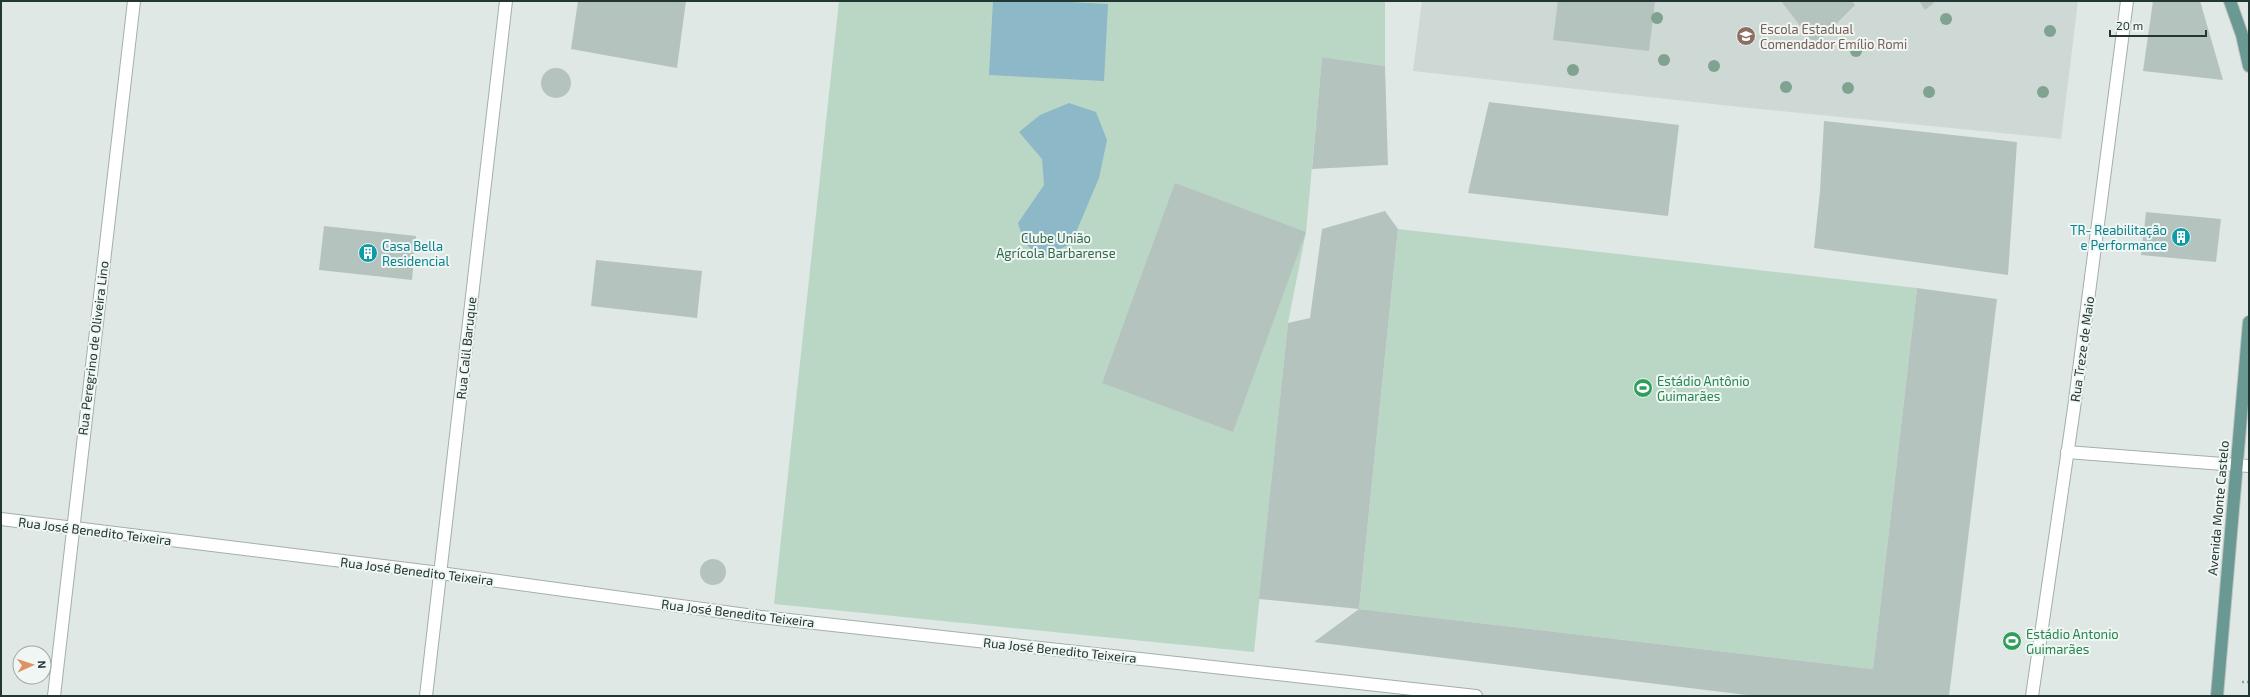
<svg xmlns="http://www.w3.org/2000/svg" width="2250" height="697" font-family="'Exo 2',sans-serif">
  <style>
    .built { fill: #ced8d4 }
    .green { fill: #bad7c6 }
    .water { fill: #8db8c7 }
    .building { fill: #b5c3bf }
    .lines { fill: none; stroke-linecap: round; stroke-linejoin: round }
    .minor-casing { stroke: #a3afac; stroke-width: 14 }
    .major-casing { stroke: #bdc3c2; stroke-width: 14 }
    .path { stroke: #83a8a1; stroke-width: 2.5; stroke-dasharray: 2 3; stroke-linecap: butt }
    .minor { stroke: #fff; stroke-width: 12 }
    .major { stroke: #699992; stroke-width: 12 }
    .tree { fill: #80a291 }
    .labels { text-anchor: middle; stroke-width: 4; stroke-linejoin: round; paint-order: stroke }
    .education-label { font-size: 13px; fill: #785e54; stroke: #eff6f3; text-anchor: start }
    .culture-label { font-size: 13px; fill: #0d838f; stroke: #eff6f3; text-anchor: end }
    .park-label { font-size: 13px; fill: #32684d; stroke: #eff6f3 }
    .street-label { font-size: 13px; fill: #223633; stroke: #eff6f3 }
    .leisure-label { font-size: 13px; fill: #27864d; stroke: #eff6f3; text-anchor: start }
  </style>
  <rect width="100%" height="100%" fill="#dfe8e5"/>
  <path class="built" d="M 1422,1 L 2078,1 L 2061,139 L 1740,107 L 1413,71 Z"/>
  <g class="green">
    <path d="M 839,1 L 1385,1 L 1385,66 L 1322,57 L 1306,232 L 1288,323 L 1254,652 L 774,604 Z"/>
    <path d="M 1398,229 L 1917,288 L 1873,669 L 1359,609 Z"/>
  </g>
  <g class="water">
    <path d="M 993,1 L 1050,1 L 1108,4 L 1104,81 L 989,75 Z"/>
    <path d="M 1069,103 L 1096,112 L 1107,140 L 1099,178 L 1071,244 L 1040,258 L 1024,242 L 1018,223 L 1044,185 L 1042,159 L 1019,132 L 1040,115 Z"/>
  </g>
  <g class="building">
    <path d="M 578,1 L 686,1 L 677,68 L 571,49 Z"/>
    <path d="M 1558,1 L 1655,1 L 1649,51 L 1553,40 Z"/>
    <path d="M 1781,1 L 1852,1 L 1855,5 L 1815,45 Z"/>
    <path d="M 1919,1 L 1936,1 L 1925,10 Z"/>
    <path d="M 2153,1 L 2200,1 L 2223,80 L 2143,71 Z"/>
    <path d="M 1322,57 L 1385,66 L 1388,165 L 1312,169 Z"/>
    <circle cx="556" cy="83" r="15"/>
    <path d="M 1489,102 L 1679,125 L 1668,216 L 1468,193 Z"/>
    <path d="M 1824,121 L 2017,142 L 2008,275 L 1814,248 L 1820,191 Z"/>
    <path d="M 1175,183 L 1306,232 L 1233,432 L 1102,383 Z"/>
    <path d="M 1385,211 L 1398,229 L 1359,609 L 1259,599 L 1288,323 L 1310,318 L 1322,229 Z"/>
    <path d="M 2146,212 L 2221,219 L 2216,262 L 2141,255 Z"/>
    <path d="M 324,226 L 416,236 L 412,280 L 319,270 Z"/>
    <path d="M 596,260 L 702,271 L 697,318 L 591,306 Z"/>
    <path d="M 1917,288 L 1997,299 L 1949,696 L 1755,696 L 1314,642 L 1359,609 L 1873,669 Z"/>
    <circle cx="713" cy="572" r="13"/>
  </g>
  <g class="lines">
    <g class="minor-casing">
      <g id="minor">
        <path d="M 2067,452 L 2249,466"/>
        <path d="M 1,519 L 440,573 L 761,617 L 1476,696"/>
        <path d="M 54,696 L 134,1"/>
        <path d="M 426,696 L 506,1"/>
        <path d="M 2032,696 L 2074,408 L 2127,1"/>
      </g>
    </g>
    <g class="major-casing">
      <g id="major">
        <path d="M 2230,1 L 2242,35 L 2249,66"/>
        <path d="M 2217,696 L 2249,322"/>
      </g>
    </g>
    <path class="path" d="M 2242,682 L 2249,682"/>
    <use href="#minor" class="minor"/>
    <use href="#major" class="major"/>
  </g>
  <g class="tree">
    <circle cx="1657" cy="18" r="6"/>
    <circle cx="1946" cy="19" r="6"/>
    <circle cx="2050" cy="31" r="6"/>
    <circle cx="1856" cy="51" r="6"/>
    <circle cx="1664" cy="60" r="6"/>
    <circle cx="1714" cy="66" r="6"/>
    <circle cx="1573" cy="70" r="6"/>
    <circle cx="1786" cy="87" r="6"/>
    <circle cx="1848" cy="88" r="6"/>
    <circle cx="1929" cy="92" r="6"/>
    <circle cx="2043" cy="92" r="6"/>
  </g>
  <defs>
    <g id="school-disc" transform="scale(1)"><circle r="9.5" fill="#8d6e63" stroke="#eff6f3"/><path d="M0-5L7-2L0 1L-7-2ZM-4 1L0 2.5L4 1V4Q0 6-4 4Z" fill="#fff"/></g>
    <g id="building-disc" transform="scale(1)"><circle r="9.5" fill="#0f9aa8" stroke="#eff6f3"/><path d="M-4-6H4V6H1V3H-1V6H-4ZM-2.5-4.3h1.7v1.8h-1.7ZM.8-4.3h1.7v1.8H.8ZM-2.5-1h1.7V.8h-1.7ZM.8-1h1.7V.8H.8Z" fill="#fff"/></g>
    <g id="stadium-disc" transform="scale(1)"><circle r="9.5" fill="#2e9e5b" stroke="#eff6f3"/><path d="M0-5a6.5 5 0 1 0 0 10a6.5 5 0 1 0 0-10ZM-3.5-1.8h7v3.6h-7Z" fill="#fff"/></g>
  </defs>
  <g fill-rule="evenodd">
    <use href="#school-disc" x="1746" y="36"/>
    <use href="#building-disc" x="2181" y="237"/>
    <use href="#building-disc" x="368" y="253"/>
    <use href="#stadium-disc" x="1643" y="388"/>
    <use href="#stadium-disc" x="2012" y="641"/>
  </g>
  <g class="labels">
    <g class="education-label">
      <text x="1760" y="34">Escola Estadual<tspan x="1760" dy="15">Comendador Emílio Romi</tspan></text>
    </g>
    <g class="culture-label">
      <text x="2167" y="235">TR- Reabilitação<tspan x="2167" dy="15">e Performance</tspan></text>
      <text x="382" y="251" text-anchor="start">Casa Bella<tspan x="382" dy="15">Residencial</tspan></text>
    </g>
    <g class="park-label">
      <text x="1056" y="243">Clube União<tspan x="1056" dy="15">Agrícola Barbarense</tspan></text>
    </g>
    <g class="street-label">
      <text transform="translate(93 348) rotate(-83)" y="5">Rua Peregrino de Oliveira Lino</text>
      <text transform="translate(466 348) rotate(-84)" y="5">Rua Calil Baruque</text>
      <text transform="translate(2082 349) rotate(-82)" y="5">Rua Treze de Maio</text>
      <text transform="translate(2218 508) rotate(-85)" y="5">Avenida Monte Castelo</text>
      <text transform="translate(95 531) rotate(7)" y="5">Rua José Benedito Teixeira</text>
      <text transform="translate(417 571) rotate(7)" y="5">Rua José Benedito Teixeira</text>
      <text transform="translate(738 613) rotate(7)" y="5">Rua José Benedito Teixeira</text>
      <text transform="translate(1060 650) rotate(6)" y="5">Rua José Benedito Teixeira</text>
    </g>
    <g class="leisure-label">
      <text x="1657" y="386">Estádio Antônio<tspan x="1657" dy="15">Guimarães</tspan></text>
      <text x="2026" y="639">Estádio Antonio<tspan x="2026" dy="15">Guimarães</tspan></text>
    </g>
  </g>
  <rect width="2250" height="697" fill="none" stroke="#223633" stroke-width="4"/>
  <g transform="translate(32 665) rotate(87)"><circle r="19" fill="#eff6f3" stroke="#9da9a6"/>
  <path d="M0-3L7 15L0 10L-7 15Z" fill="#e09265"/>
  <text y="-6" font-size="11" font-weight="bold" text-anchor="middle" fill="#223633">N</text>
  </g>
  <path d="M2110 30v6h96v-6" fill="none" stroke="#223633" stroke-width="2"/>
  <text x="2116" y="30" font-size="12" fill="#223633" stroke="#eff6f3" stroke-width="3" paint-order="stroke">20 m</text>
</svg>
